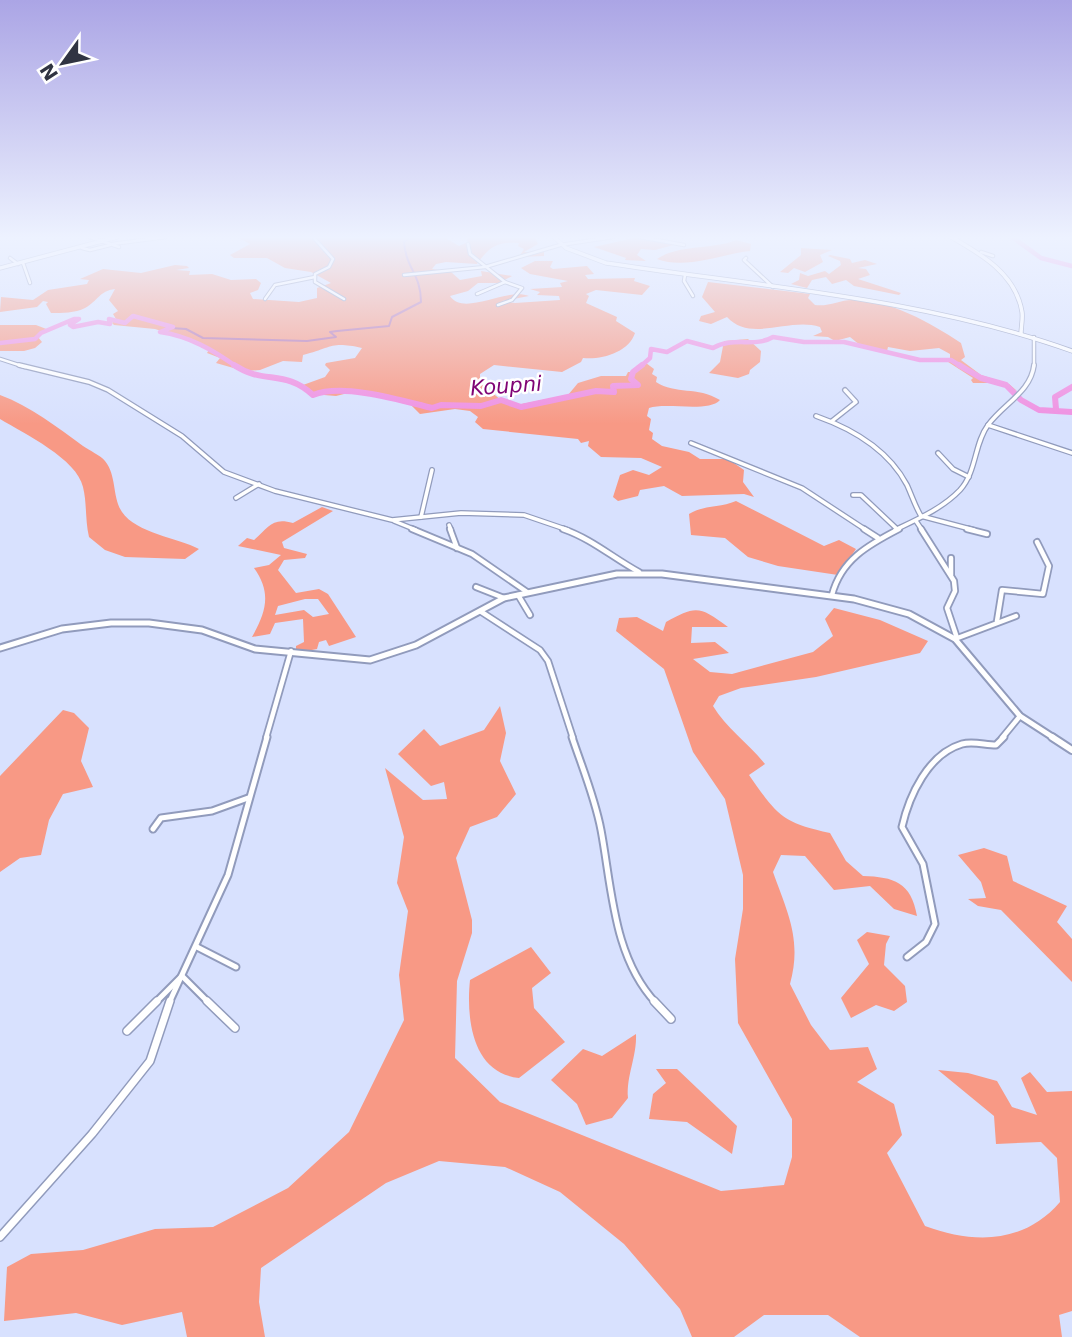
<svg xmlns="http://www.w3.org/2000/svg" width="1072" height="1337" font-family="'DejaVu Sans',sans-serif">
  <style>
    .green { fill: #f89985; fill-rule: evenodd }
    .lines { fill: none; stroke-linecap: round; stroke-linejoin: round }
    .stream { stroke: #b674b1; stroke-width: 2 }
    .river-far1 { stroke: #ef8fe1; stroke-width: 4.5 }
    .river { stroke: #ef8fe1; stroke-width: 6 }
    .minor-far4-casing { stroke: #919bbc; stroke-width: 4.5 }
    .minor-far3-casing { stroke: #919bbc; stroke-width: 6 }
    .minor-far2-casing { stroke: #919bbc; stroke-width: 8 }
    .minor-far1-casing { stroke: #919bbc; stroke-width: 9 }
    .minor-casing { stroke: #919bbc; stroke-width: 10 }
    .tertiary-far2-casing { stroke: #919bbc; stroke-width: 5 }
    .tertiary-far1-casing { stroke: #919bbc; stroke-width: 9 }
    .tertiary-casing { stroke: #919bbc; stroke-width: 10 }
    .secondary-casing { stroke: #919bbc; stroke-width: 5 }
    .minor-far4 { stroke: #fff; stroke-width: 2.5 }
    .minor-far3 { stroke: #fff; stroke-width: 3.5 }
    .minor-far2 { stroke: #fff; stroke-width: 4.5 }
    .minor-far1 { stroke: #fff; stroke-width: 5 }
    .minor { stroke: #fff; stroke-width: 7 }
    .tertiary-far2 { stroke: #fff; stroke-width: 3.5 }
    .tertiary-far1 { stroke: #fff; stroke-width: 5 }
    .tertiary { stroke: #fff; stroke-width: 6 }
    .secondary { stroke: #fff; stroke-width: 3.5 }
    .labels { text-anchor: middle; stroke-width: 5; stroke-linejoin: round; paint-order: stroke }
    .far-water-label { font-size: 21px; font-style: italic; fill: #7f0375; stroke: #fff }
  </style>
  <rect width="100%" height="100%" fill="#d8e1fe"/>
  <g class="green">
    <path d="M 223,237 L 444,237 L 459,246 L 468,242 L 467,239 L 471,237 L 534,237 L 538,244 L 524,252 L 544,252 L 544,256 L 519,257 L 524,249 L 518,246 L 519,243 C 497,241 489,247 477,264 L 446,262 L 436,264 L 432,269 L 451,272 L 460,280 L 482,276 L 481,271 L 512,276 L 499,283 L 478,283 L 468,291 L 450,296 C 464,317 506,287 529,296 L 502,301 L 515,303 L 560,300 L 559,296 L 537,295 L 540,292 L 530,289 L 562,287 L 560,283 L 568,281 L 530,274 L 521,268 L 535,261 L 553,261 L 550,267 L 553,269 L 587,266 L 594,274 L 585,275 L 588,279 L 635,278 L 634,281 L 650,286 L 642,295 L 596,290 L 586,294 L 589,296 L 586,303 L 617,317 L 616,321 L 635,333 C 629,352 602,360 583,358 L 581,362 L 562,372 L 494,365 L 480,374 L 480,383 L 506,404 L 517,405 L 568,395 L 578,383 L 601,376 L 626,376 L 628,372 L 633,372 L 646,363 L 654,369 L 652,374 L 657,377 L 656,382 C 676,395 697,386 720,400 C 708,413 667,402 649,408 L 647,416 L 651,419 L 649,430 L 653,433 L 652,439 L 662,446 L 689,452 L 700,459 L 728,459 L 744,470 L 743,482 L 754,497 L 744,494 L 682,496 L 664,486 L 640,490 L 638,496 L 618,501 L 613,497 L 620,475 L 633,470 L 649,475 L 662,467 L 641,458 L 601,457 L 588,446 L 589,441 L 581,443 L 578,439 L 483,429 L 475,422 L 478,417 L 470,411 L 455,409 L 420,414 L 410,404 L 380,393 L 356,391 L 336,396 L 312,394 L 303,385 L 325,377 L 330,370 L 325,365 L 326,363 L 355,358 L 362,348 C 330,341 332,348 303,355 L 302,362 L 283,361 L 260,370 L 244,371 L 216,363 L 220,358 L 207,353 L 210,348 L 202,348 L 198,343 L 155,329 L 114,325 L 112,323 L 116,319 L 113,314 L 118,311 L 109,300 L 115,289 C 99,291 98,301 85,308 C 75,313 62,313 51,313 L 46,304 L 48,302 L 43,301 L 37,307 L 0,312 L 1,297 L 33,300 L 48,290 L 87,284 L 89,280 L 80,279 L 103,269 L 141,273 L 175,265 L 187,266 L 189,268 L 176,270 L 190,271 L 189,275 L 212,274 L 231,280 L 256,279 L 261,283 L 258,290 L 250,293 L 253,299 L 299,302 L 317,298 L 317,288 L 331,283 L 311,272 L 285,268 L 267,258 L 234,258 L 230,255 L 250,244 L 237,237 Z"/>
    <path d="M 638,237 L 658,237 L 677,244 L 655,250 L 641,249 L 637,255 L 646,261 L 625,260 L 626,258 L 594,247 Z"/>
    <path d="M 736,240 L 751,244 L 750,251 C 721,254 686,270 657,259 C 679,244 712,250 736,240 Z"/>
    <path d="M 801,248 L 832,250 L 820,255 L 823,262 L 805,272 L 794,268 L 788,273 L 780,272 L 801,255 Z"/>
    <path d="M 830,255 L 850,259 L 852,263 L 865,260 L 877,264 L 858,268 L 866,269 L 870,275 L 858,279 L 901,293 L 899,295 L 854,286 L 846,280 L 832,284 L 826,277 L 812,280 L 807,288 L 791,284 L 799,280 L 800,273 L 808,276 L 825,271 L 829,274 L 841,265 L 840,261 L 828,256 Z"/>
    <path d="M 708,282 L 810,294 L 808,298 L 815,305 C 828,307 840,300 852,300 C 891,300 929,322 961,343 L 965,357 L 961,360 L 981,375 L 1009,384 L 1017,391 L 997,383 L 973,383 L 971,380 L 973,378 L 945,360 L 950,358 L 950,354 L 939,348 L 910,351 L 888,347 L 887,351 L 861,346 L 850,337 L 835,341 L 828,337 L 813,336 L 822,332 L 820,327 C 789,317 751,343 727,317 L 711,324 L 699,321 L 701,316 L 715,312 L 702,297 Z"/>
    <path d="M 0,325 L 36,325 L 49,330 L 41,333 L 38,337 L 42,342 L 35,348 L 24,351 L 0,351 Z"/>
    <path d="M 748,339 L 761,351 L 760,362 L 750,370 L 749,374 L 738,378 L 709,373 L 720,362 L 724,341 Z"/>
    <path d="M 0,395 C 30,406 57,427 83,446 C 90,451 100,455 105,461 C 117,476 112,497 122,512 C 136,533 178,538 199,549 L 185,559 L 125,557 L 105,550 L 89,537 C 85,520 87,503 83,487 C 77,459 25,434 0,419 Z"/>
    <path d="M 736,501 L 824,546 L 839,540 L 856,549 L 838,575 L 778,566 L 748,557 L 725,538 L 691,535 L 689,514 C 703,505 720,508 736,501 Z"/>
    <path d="M 322,507 L 333,511 L 282,542 L 284,548 L 307,554 L 305,558 L 284,560 L 278,570 L 296,593 L 319,589 L 328,594 L 356,637 L 329,646 L 326,640 L 319,642 L 317,649 L 296,653 L 296,646 L 304,642 L 303,619 L 275,623 L 270,634 L 252,637 C 266,612 272,593 254,568 L 269,565 L 281,555 L 238,546 L 247,538 L 254,540 C 269,527 272,517 293,523 ZM 305,599 L 318,599 L 329,614 L 313,617 L 304,610 L 275,615 L 278,606 Z"/>
    <path d="M 834,608 L 880,620 L 928,641 L 920,653 L 816,677 L 741,688 L 719,696 L 713,706 C 726,728 748,743 765,764 L 749,775 C 777,815 782,823 830,833 L 846,861 L 863,876 C 894,877 911,882 917,916 L 894,909 L 870,886 L 834,890 L 805,856 L 781,855 L 773,872 C 788,914 802,940 790,984 L 811,1025 L 830,1050 L 868,1047 L 877,1069 L 857,1082 L 894,1104 L 902,1135 L 887,1153 L 925,1226 C 974,1244 1024,1244 1060,1202 L 1057,1158 L 1041,1142 L 996,1144 L 994,1116 L 938,1070 L 968,1073 L 997,1081 L 1012,1107 L 1037,1115 L 1021,1078 L 1030,1072 L 1047,1092 L 1072,1091 L 1072,1311 L 1059,1315 L 1062,1337 L 860,1337 L 828,1315 L 764,1315 L 734,1337 L 692,1337 L 680,1309 L 624,1244 L 560,1192 L 505,1167 L 439,1161 L 386,1183 L 261,1268 L 259,1302 L 265,1337 L 187,1337 L 182,1312 L 122,1325 L 76,1313 L 4,1321 L 7,1267 L 31,1254 L 83,1250 L 155,1229 L 213,1227 L 288,1188 L 349,1132 L 404,1020 L 399,975 L 408,911 L 397,883 L 404,837 L 385,768 L 423,800 L 447,799 L 444,782 L 431,786 L 398,754 L 424,729 L 440,746 L 484,730 L 500,706 L 506,733 L 500,761 L 516,794 L 497,817 L 470,827 L 456,858 L 472,920 L 472,933 L 457,981 L 455,1058 L 500,1102 L 721,1191 L 784,1185 L 792,1157 L 792,1119 L 738,1023 L 735,959 L 743,909 L 743,875 L 725,799 L 693,752 L 664,669 L 616,631 L 619,618 L 637,617 L 663,631 L 666,622 C 696,605 700,606 728,627 L 692,627 L 691,643 L 715,642 L 729,653 L 693,659 L 710,672 L 732,674 L 813,652 L 833,636 L 825,619 Z"/>
    <path d="M 63,710 L 74,713 L 89,728 L 81,761 L 93,787 L 63,794 L 49,820 L 41,855 L 20,858 L 0,872 L 0,776 Z"/>
    <path d="M 984,848 L 1007,856 L 1013,881 L 1067,906 L 1057,922 L 1072,939 L 1072,982 L 1001,910 L 978,906 L 968,899 L 986,898 L 981,882 L 958,855 Z"/>
    <path d="M 867,932 L 890,936 L 886,944 L 884,965 L 905,986 L 907,1002 L 894,1011 L 876,1005 L 851,1018 L 841,998 L 869,964 L 857,940 Z"/>
    <path d="M 531,947 L 551,973 L 532,988 L 534,1008 L 565,1042 L 519,1078 C 472,1073 466,1018 470,980 Z"/>
    <path d="M 636,1034 C 637,1057 626,1076 628,1098 L 612,1118 L 586,1125 L 577,1104 L 551,1080 L 583,1049 L 602,1056 Z"/>
    <path d="M 656,1069 L 677,1069 L 737,1126 L 732,1154 L 687,1122 L 649,1119 L 653,1094 L 666,1083 Z"/>
  </g>
  <g class="lines">
    <path class="stream" d="M 171,328 L 186,329 L 203,338 L 307,341 L 336,337 L 330,332 L 337,331 L 389,326 L 392,317 L 421,302 C 421,274 406,269 404,242 L 411,237"/>
    <g class="river-far1">
      <path d="M 1012,237 L 1041,258 L 1072,266"/>
      <path d="M 0,343 L 35,339 L 41,333 L 74,319 L 79,319 L 70,325 L 73,327 L 98,322 L 110,324 L 109,319 L 125,323 L 133,316 L 173,327 L 160,332 C 189,336 213,350 237,367"/>
      <path d="M 640,367 L 650,358 L 651,349 L 667,352 L 687,341 L 713,348 C 733,336 755,348 773,337 L 804,342 L 844,342 L 920,360 L 951,360 L 962,367"/>
    </g>
    <g class="river">
      <path d="M 234,365 C 264,385 285,369 313,395 C 343,383 400,400 432,408 L 441,405 L 481,406 L 501,400 L 521,407 L 596,391 L 614,392 L 613,386 L 638,385 L 631,379 L 633,372 L 642,365"/>
      <path d="M 959,365 L 981,378 L 1006,385 L 1021,400 L 1039,410 L 1072,412"/>
      <path d="M 1056,409 L 1055,397 L 1072,387"/>
    </g>
    <g class="minor-far4-casing">
      <g id="minor-far4">
        <path d="M 90,237 L 119,247"/>
        <path d="M 313,237 L 333,259 L 329,267 L 315,274 L 315,282 L 344,299"/>
        <path d="M 640,237 L 684,245"/>
        <path d="M 112,244 L 166,237"/>
        <path d="M 468,244 L 470,254 L 505,282 L 477,294"/>
        <path d="M 82,248 L 90,250 L 110,245"/>
        <path d="M 981,252 L 993,256"/>
        <path d="M 10,258 L 18,264"/>
        <path d="M 746,258 L 744,260 L 773,287"/>
        <path d="M 23,263 L 30,283"/>
        <path d="M 404,275 L 485,267 L 560,245 L 613,237"/>
        <path d="M 685,275 L 684,281 L 693,296"/>
        <path d="M 265,299 L 275,285 L 315,277"/>
        <path d="M 498,305 L 512,300 L 522,288 L 505,282"/>
        <path d="M 0,359 L 25,367"/>
        <path d="M 1034,367 L 1034,337"/>
      </g>
    </g>
    <g class="minor-far3-casing">
      <g id="minor-far3">
        <path d="M 19,365 L 89,382 L 108,390 L 182,436 L 224,472 L 275,491 L 392,520 L 461,513 L 524,515 L 568,530"/>
        <path d="M 816,416 C 853,429 888,449 907,485 C 912,496 915,506 921,516 L 974,530"/>
        <path d="M 832,421 L 856,402 L 845,390"/>
        <path d="M 988,425 L 1072,453"/>
        <path d="M 691,443 L 802,488 L 866,530"/>
        <path d="M 938,453 L 953,469 L 969,477"/>
        <path d="M 853,495 L 861,495 L 897,529"/>
        <path d="M 236,498 L 259,484"/>
        <path d="M 421,517 L 432,470"/>
        <path d="M 394,521 L 416,530"/>
        <path d="M 916,521 L 922,530"/>
        <path d="M 449,525 L 451,530"/>
        <path d="M 895,530 C 918,519 943,508 960,490 C 977,471 974,444 988,425 C 1003,404 1031,392 1034,365"/>
      </g>
    </g>
    <g class="minor-far2-casing">
      <g id="minor-far2">
        <path d="M 412,529 L 472,554 L 527,592"/>
        <path d="M 450,529 L 457,548"/>
        <path d="M 563,529 C 592,539 613,558 639,572"/>
        <path d="M 864,529 L 878,538"/>
        <path d="M 921,529 L 954,581 L 955,591 L 947,608 L 957,638"/>
        <path d="M 967,529 L 987,534"/>
        <path d="M 951,558 L 951,575"/>
        <path d="M 476,587 L 504,598"/>
        <path d="M 518,595 L 530,615"/>
        <path d="M 832,595 C 841,560 868,545 899,529"/>
        <path d="M 480,611 L 540,650 L 548,661 L 573,738"/>
        <path d="M 997,621 L 1002,590 L 1043,594 L 1049,566 L 1037,542"/>
        <path d="M 955,639 L 1016,616"/>
        <path d="M 266,738 L 291,651"/>
        <path d="M 1002,738 L 1020,716"/>
      </g>
    </g>
    <g class="minor-far1-casing">
      <g id="minor-far1">
        <path d="M 572,737 C 582,767 595,798 601,830 C 612,888 613,957 656,1003"/>
        <path d="M 153,829 L 161,818 L 212,811 L 248,798"/>
        <path d="M 197,947 L 236,967"/>
        <path d="M 907,957 L 926,942 L 935,924 L 923,864 L 902,827 C 909,796 928,754 962,744 C 973,741 985,745 996,745 L 1004,737"/>
        <path d="M 155,1003 L 182,976 L 209,1003"/>
        <path d="M 169,1003 L 228,875 L 267,737"/>
      </g>
    </g>
    <g class="minor-casing">
      <g id="minor">
        <path d="M 207,1001 L 235,1028"/>
        <path d="M 654,1001 L 671,1019"/>
        <path d="M 127,1031 L 157,1001"/>
        <path d="M 0,1237 L 92,1134 L 150,1061 L 170,1001"/>
      </g>
    </g>
    <g class="tertiary-far2-casing">
      <g id="tertiary-far2">
        <path d="M 951,237 C 981,254 1016,274 1022,312 C 1023,319 1021,327 1021,334"/>
        <path d="M 0,268 L 117,237"/>
      </g>
    </g>
    <g class="tertiary-far1-casing">
      <path id="tertiary-far1" d="M 0,648 L 62,629 L 111,623 L 149,623 L 202,630 L 255,649 L 370,660 L 416,645 L 504,598 L 617,574 L 662,574 L 854,599 L 909,614 L 955,639 L 1020,716 L 1054,738"/>
    </g>
    <g class="tertiary-casing">
      <path id="tertiary" d="M 1052,737 L 1072,750"/>
    </g>
    <g class="secondary-casing">
      <path id="secondary" d="M 554,237 L 566,248 L 606,263 C 758,286 927,299 1072,351"/>
    </g>
    <use href="#minor-far4" class="minor-far4"/>
    <use href="#minor-far3" class="minor-far3"/>
    <use href="#minor-far2" class="minor-far2"/>
    <use href="#minor-far1" class="minor-far1"/>
    <use href="#minor" class="minor"/>
    <use href="#tertiary-far2" class="tertiary-far2"/>
    <use href="#tertiary-far1" class="tertiary-far1"/>
    <use href="#tertiary" class="tertiary"/>
    <use href="#secondary" class="secondary"/>
  </g>
  <linearGradient id="sky" x2="0" y2="1"><stop stop-color="#aba5e5"/><stop offset="0.56" stop-color="#edf2ff"/><stop offset="1" stop-color="#edf2ff" stop-opacity="0"/></linearGradient>
  <rect width="1072" height="424" fill="url(#sky)"/>
  <g class="labels">
    <g class="far-water-label">
      <text transform="translate(506 386) rotate(-4)" y="7">Koupni</text>
    </g>
  </g>
  <g transform="translate(63 63) rotate(237)" stroke="#ffffff" stroke-width="5" paint-order="stroke">
  <path d="M0-5L12 26L0 18L-12 26Z" fill="#303442"/>
  <text y="-10" font-size="19" font-weight="bold" text-anchor="middle" fill="#303442">N</text>
  </g>
</svg>
